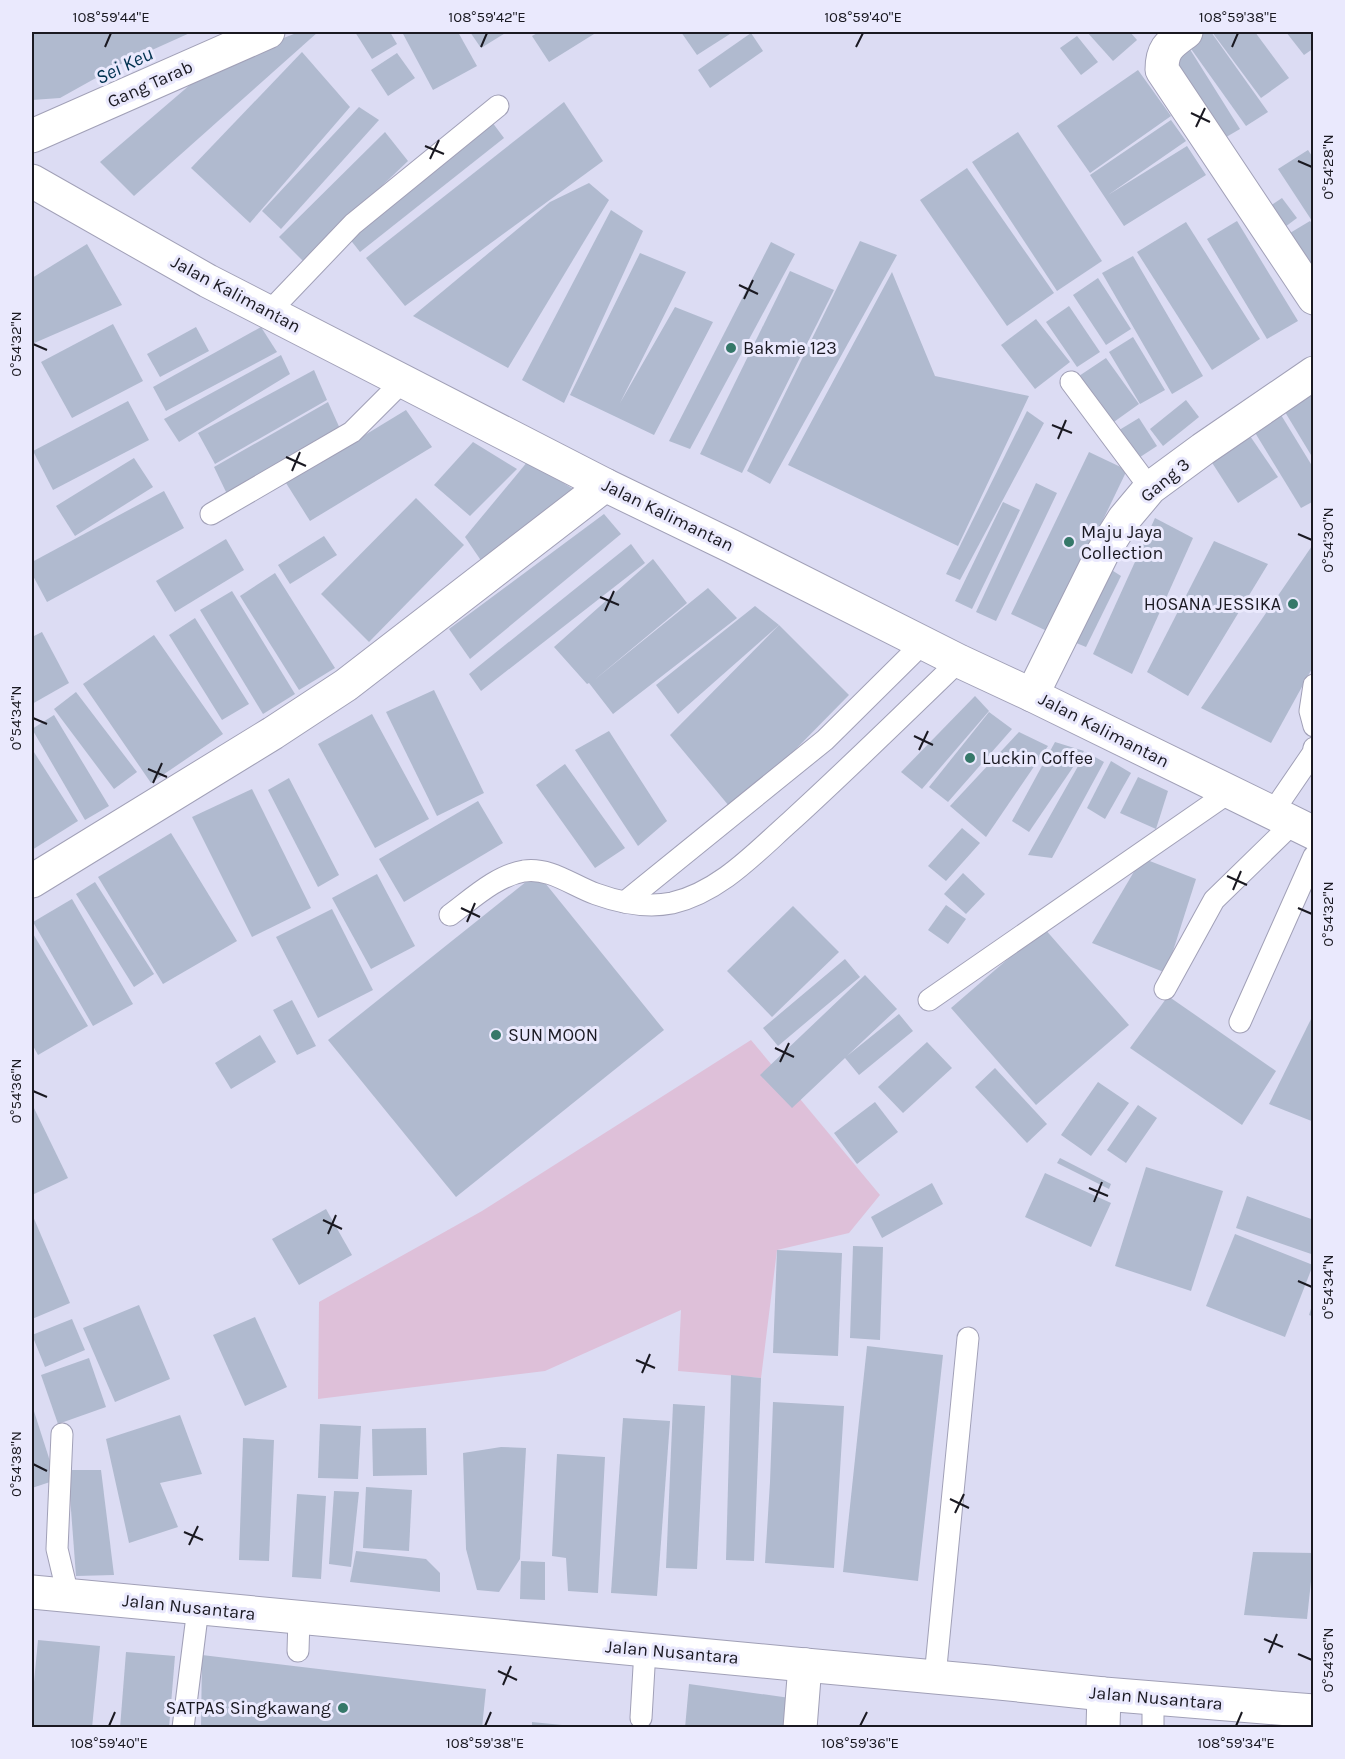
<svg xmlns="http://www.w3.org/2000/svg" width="1345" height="1759" font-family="Karla,sans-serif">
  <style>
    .green { fill: #dec0d9 }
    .building { fill: #b0bacf }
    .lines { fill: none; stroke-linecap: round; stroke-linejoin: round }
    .service-casing { stroke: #a1a0b7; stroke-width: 23 }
    .minor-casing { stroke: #a1a0b7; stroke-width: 35 }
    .tertiary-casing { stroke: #a1a0b7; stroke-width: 35 }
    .secondary-casing { stroke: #a1a0b7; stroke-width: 35 }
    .service { stroke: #fff; stroke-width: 21 }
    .minor { stroke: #fff; stroke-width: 33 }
    .tertiary { stroke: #fff; stroke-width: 33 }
    .secondary { stroke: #fff; stroke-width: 33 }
    .ticks { fill: none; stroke: #1a1921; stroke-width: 2 }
    .poi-dot { fill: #357869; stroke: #eae9fd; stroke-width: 2 }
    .labels { text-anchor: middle; stroke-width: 6; stroke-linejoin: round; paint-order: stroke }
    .street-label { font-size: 18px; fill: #1a1921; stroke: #eae9fd }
    .poi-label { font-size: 18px; fill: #1a1921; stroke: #eae9fd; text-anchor: start }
    .water-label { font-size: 20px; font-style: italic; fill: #013250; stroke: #eae9fd }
    .neatline { fill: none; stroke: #1a1921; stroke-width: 2 }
    .ticks-label { font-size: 15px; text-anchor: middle; fill: #1a1921 }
  </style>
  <rect width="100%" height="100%" fill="#dcdcf3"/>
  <path class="green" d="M 751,1040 L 880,1195 L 849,1233 L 777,1250 L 761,1378 L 678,1371 L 681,1310 L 545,1371 L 318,1399 L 319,1302 L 482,1211 Z"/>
  <g class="building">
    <path d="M 32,32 L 192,32 L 121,64 L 60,98 L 32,100 Z"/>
    <path d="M 299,32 L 318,32 L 134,196 L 100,162 L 212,66 Z"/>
    <path d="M 355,32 L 390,32 L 397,44 L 372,59 Z"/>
    <path d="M 402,32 L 458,32 L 477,66 L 433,90 Z"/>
    <path d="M 470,32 L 507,32 L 481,48 Z"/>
    <path d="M 539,32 L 592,32 L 594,34 L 549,62 L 532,36 Z"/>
    <path d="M 681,32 L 733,32 L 697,55 Z"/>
    <path d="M 1087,32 L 1130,32 L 1137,40 L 1113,61 Z"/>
    <path d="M 1194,32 L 1211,32 L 1268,112 L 1246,126 L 1184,39 Z"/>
    <path d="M 1212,32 L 1255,32 L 1289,78 L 1261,98 Z"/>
    <path d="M 1286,32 L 1314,32 L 1314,48 L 1304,55 Z"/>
    <path d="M 751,33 L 763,51 L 710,88 L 698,70 Z"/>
    <path d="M 1077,36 L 1098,62 L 1081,75 L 1060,48 Z"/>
    <path d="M 1186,43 L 1240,129 L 1216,143 L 1163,57 Z"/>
    <path d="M 302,52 L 350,107 L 250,223 L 191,168 Z"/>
    <path d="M 397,53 L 415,78 L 388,96 L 371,70 Z"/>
    <path d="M 1138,70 L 1171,116 L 1090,173 L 1057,126 Z"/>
    <path d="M 564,102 L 603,161 L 405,306 L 366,258 Z"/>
    <path d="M 359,107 L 379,120 L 281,229 L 262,211 Z"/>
    <path d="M 1171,120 L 1186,141 L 1108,195 L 1187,146 L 1206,175 L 1124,226 L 1090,175 Z"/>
    <path d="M 492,122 L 504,138 L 360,252 L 349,238 Z"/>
    <path d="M 385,132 L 408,161 L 303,261 L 279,237 Z"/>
    <path d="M 1018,132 L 1102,261 L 1057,291 L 972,162 Z"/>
    <path d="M 1308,150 L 1314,159 L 1314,224 L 1278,169 Z"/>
    <path d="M 967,168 L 1054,293 L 1007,326 L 920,200 Z"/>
    <path d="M 589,183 L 609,200 L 508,368 L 413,316 L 550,202 Z"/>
    <path d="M 1282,198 L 1297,218 L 1277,233 L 1261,212 Z"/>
    <path d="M 611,210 L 643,231 L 564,403 L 522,380 Z"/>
    <path d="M 1237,221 L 1298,321 L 1267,339 L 1207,239 Z"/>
    <path d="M 1310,221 L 1314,226 L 1314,294 L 1280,239 Z"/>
    <path d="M 1186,222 L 1260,339 L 1212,370 L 1137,252 Z"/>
    <path d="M 860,241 L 897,255 L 770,484 L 747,471 Z"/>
    <path d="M 771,242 L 795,254 L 690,449 L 669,441 Z"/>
    <path d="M 87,244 L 122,305 L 32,344 L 32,278 Z"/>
    <path d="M 640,253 L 686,272 L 620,403 L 675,307 L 713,322 L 654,435 L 570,395 Z"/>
    <path d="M 1133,256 L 1203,376 L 1172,394 L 1102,273 Z"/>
    <path d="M 790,271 L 834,290 L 742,473 L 700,454 Z"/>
    <path d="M 892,272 L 935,376 L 1029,396 L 958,546 L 788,465 Z"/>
    <path d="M 1098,278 L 1131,329 L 1106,345 L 1073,295 Z"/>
    <path d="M 1069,306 L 1100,352 L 1077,367 L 1046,322 Z"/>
    <path d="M 1036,319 L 1070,362 L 1035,389 L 1001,345 Z"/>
    <path d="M 113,324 L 143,381 L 72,418 L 41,362 Z"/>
    <path d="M 196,327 L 209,351 L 160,377 L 147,354 Z"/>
    <path d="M 261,327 L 277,352 L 166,411 L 153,387 Z"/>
    <path d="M 1133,337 L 1165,390 L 1140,404 L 1109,352 Z"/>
    <path d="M 281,355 L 290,374 L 179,442 L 164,419 Z"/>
    <path d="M 1106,358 L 1139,404 L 1111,424 L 1079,376 Z"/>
    <path d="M 314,370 L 327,400 L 215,464 L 198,433 Z"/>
    <path d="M 1314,388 L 1314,460 L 1282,407 Z"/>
    <path d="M 1186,400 L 1199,417 L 1163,446 L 1150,429 Z"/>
    <path d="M 128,401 L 149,440 L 53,490 L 33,451 Z"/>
    <path d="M 328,402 L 341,431 L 227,494 L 214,467 Z"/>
    <path d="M 406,410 L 432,447 L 310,521 L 286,483 Z"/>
    <path d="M 1278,410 L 1314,469 L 1314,501 L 1301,508 L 1251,426 Z"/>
    <path d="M 1027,411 L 1044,423 L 960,580 L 946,574 Z"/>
    <path d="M 1139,418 L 1157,446 L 1134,461 L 1116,432 Z"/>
    <path d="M 1248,433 L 1278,477 L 1238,503 L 1209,458 Z"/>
    <path d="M 473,442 L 517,469 L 470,516 L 434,485 Z"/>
    <path d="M 1089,452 L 1127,470 L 1049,632 L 1011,614 Z"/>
    <path d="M 134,458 L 153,487 L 75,536 L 56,506 Z"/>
    <path d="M 528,461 L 573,489 L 482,562 L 465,537 Z"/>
    <path d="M 1036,483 L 1057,493 L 996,621 L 976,612 Z"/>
    <path d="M 164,491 L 184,528 L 47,602 L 32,574 L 32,562 Z"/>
    <path d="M 416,498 L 464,545 L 369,642 L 321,594 Z"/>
    <path d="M 1003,502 L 1020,510 L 972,609 L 955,601 Z"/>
    <path d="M 604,514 L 621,534 L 470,659 L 449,629 Z"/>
    <path d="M 1155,518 L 1193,538 L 1132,674 L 1093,654 Z"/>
    <path d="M 324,536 L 337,555 L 290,584 L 278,565 Z"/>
    <path d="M 226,539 L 244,570 L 175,612 L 156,581 Z"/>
    <path d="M 1214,541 L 1268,564 L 1188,696 L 1147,672 Z"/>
    <path d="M 1314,543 L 1314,665 L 1271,743 L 1201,708 Z"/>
    <path d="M 631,544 L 645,563 L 481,691 L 469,674 Z"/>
    <path d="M 653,559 L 687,603 L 593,681 L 708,588 L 737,618 L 613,714 L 589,683 L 587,684 L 554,647 Z"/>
    <path d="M 1107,567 L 1121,576 L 1086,647 L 1069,640 Z"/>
    <path d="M 275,573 L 335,668 L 299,690 L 240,596 Z"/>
    <path d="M 232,591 L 295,694 L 263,714 L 200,610 Z"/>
    <path d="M 755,606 L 779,625 L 678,714 L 656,685 Z"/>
    <path d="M 195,618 L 249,704 L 222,720 L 169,635 Z"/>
    <path d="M 779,625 L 849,695 L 734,812 L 670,735 Z"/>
    <path d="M 42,632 L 69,683 L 32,704 L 32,637 Z"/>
    <path d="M 154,635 L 223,734 L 151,783 L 83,684 Z"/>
    <path d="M 434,690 L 484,793 L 437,816 L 386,712 Z"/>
    <path d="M 76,692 L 137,772 L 114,789 L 54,709 Z"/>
    <path d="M 975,696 L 989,711 L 922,789 L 901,772 Z"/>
    <path d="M 989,712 L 1012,729 L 948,802 L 929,787 Z"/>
    <path d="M 372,714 L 429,819 L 375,848 L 318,744 Z"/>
    <path d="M 54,715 L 109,806 L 85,820 L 32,729 Z"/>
    <path d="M 609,731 L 667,821 L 638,846 L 575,750 Z"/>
    <path d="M 1019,732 L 1048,746 L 986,837 L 950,806 Z"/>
    <path d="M 1055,742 L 1084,751 L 1029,832 L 1012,821 Z"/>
    <path d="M 32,749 L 78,821 L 32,850 Z"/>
    <path d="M 1086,752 L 1104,762 L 1052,858 L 1028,855 Z"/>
    <path d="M 1111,761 L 1131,773 L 1105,819 L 1087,808 Z"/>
    <path d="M 565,764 L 625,848 L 595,868 L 536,785 Z"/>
    <path d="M 1138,777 L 1168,791 L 1156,829 L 1120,813 Z"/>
    <path d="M 289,778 L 339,875 L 318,887 L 268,790 Z"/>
    <path d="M 252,789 L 311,908 L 252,937 L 192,817 Z"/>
    <path d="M 478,801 L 503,843 L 404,902 L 379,859 Z"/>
    <path d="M 962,828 L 980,843 L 946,881 L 928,866 Z"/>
    <path d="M 171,833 L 237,941 L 163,984 L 98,877 Z"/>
    <path d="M 1142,858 L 1196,879 L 1166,973 L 1092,943 Z"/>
    <path d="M 537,873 L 664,1030 L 456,1197 L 328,1040 Z"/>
    <path d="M 963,873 L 985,894 L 966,914 L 944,894 Z"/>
    <path d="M 377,874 L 415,946 L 371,969 L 332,898 Z"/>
    <path d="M 95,882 L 154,974 L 134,987 L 76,894 Z"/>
    <path d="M 72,899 L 133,1004 L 93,1026 L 33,922 Z"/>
    <path d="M 946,905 L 966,919 L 948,944 L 928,930 Z"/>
    <path d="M 793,906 L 839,952 L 772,1017 L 727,971 Z"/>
    <path d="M 332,909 L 373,990 L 318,1018 L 276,937 Z"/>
    <path d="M 1044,928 L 1129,1025 L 1036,1105 L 951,1008 Z"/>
    <path d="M 32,932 L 88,1026 L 38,1055 L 32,1044 Z"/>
    <path d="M 845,959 L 860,977 L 778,1046 L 763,1028 Z"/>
    <path d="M 865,975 L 897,1009 L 847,1056 L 899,1014 L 913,1031 L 859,1075 L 845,1058 L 792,1108 L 760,1075 Z"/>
    <path d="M 1168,996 L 1276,1071 L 1242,1125 L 1130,1048 Z"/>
    <path d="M 292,1000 L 316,1046 L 297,1055 L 273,1010 Z"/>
    <path d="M 1314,1013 L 1314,1122 L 1269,1104 Z"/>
    <path d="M 260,1035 L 276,1062 L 231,1089 L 215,1063 Z"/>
    <path d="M 927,1042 L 952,1068 L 903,1113 L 878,1087 Z"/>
    <path d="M 995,1068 L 1047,1124 L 1027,1143 L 975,1087 Z"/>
    <path d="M 1098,1082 L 1129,1103 L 1091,1156 L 1061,1135 Z"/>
    <path d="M 875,1102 L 898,1132 L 857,1164 L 834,1133 Z"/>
    <path d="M 32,1104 L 68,1178 L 32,1195 Z"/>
    <path d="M 1138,1105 L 1157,1118 L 1126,1163 L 1107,1150 Z"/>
    <path d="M 1060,1158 L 1111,1184 L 1109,1189 L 1057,1163 Z"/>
    <path d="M 1146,1167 L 1223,1191 L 1191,1291 L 1115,1266 Z"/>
    <path d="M 1045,1173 L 1111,1203 L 1091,1247 L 1025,1217 Z"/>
    <path d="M 932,1183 L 943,1204 L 882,1238 L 871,1217 Z"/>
    <path d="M 1247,1196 L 1314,1220 L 1314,1255 L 1236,1228 Z"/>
    <path d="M 326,1209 L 352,1255 L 299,1285 L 272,1239 Z"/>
    <path d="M 32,1214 L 70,1303 L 32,1319 Z"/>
    <path d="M 1235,1234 L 1313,1265 L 1285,1337 L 1206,1306 Z"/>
    <path d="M 853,1246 L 883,1247 L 880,1340 L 850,1338 Z"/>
    <path d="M 777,1250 L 842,1253 L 838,1356 L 773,1353 Z"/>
    <path d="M 1313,1302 L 1314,1302 L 1314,1317 L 1309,1315 Z"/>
    <path d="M 139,1305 L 170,1379 L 115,1402 L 83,1328 Z"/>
    <path d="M 255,1317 L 287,1387 L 245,1406 L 213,1335 Z"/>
    <path d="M 72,1319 L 85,1350 L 45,1367 L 32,1335 Z"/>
    <path d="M 867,1346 L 943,1355 L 918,1581 L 843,1572 Z"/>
    <path d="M 89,1358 L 106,1407 L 58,1424 L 41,1375 Z"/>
    <path d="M 731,1375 L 761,1378 L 754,1561 L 726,1560 Z"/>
    <path d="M 773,1402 L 844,1406 L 834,1568 L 765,1563 L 770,1482 Z"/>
    <path d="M 673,1404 L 705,1406 L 697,1569 L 666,1568 Z"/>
    <path d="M 32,1405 L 56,1480 L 32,1488 Z"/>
    <path d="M 180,1415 L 202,1474 L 160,1483 L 178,1527 L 129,1543 L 106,1439 Z"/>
    <path d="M 623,1418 L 670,1421 L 657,1596 L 611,1593 Z"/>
    <path d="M 320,1424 L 361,1426 L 358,1479 L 318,1478 Z"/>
    <path d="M 426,1428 L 427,1475 L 373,1476 L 372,1429 Z"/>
    <path d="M 243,1438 L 274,1440 L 269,1561 L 239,1560 Z"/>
    <path d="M 501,1447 L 526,1448 L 520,1559 L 499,1592 L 477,1590 L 466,1549 L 463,1453 Z"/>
    <path d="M 557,1454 L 605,1457 L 598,1593 L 568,1591 L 566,1558 L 552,1556 Z"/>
    <path d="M 68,1470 L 101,1470 L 114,1575 L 76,1576 Z"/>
    <path d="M 366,1487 L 412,1490 L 409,1551 L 363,1548 Z"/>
    <path d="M 334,1491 L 359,1492 L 351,1567 L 329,1564 Z"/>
    <path d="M 297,1494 L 326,1496 L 321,1579 L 292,1577 Z"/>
    <path d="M 356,1551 L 426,1559 L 440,1573 L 440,1592 L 350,1582 Z"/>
    <path d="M 1253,1552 L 1314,1553 L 1307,1619 L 1244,1615 Z"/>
    <path d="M 521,1561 L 545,1562 L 545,1600 L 520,1599 Z"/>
    <path d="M 38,1640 L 100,1646 L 92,1728 L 32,1728 L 32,1703 Z"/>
    <path d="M 126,1652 L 175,1656 L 169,1728 L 120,1728 Z"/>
    <path d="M 202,1655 L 486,1689 L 482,1728 L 201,1728 Z"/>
    <path d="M 689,1684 L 790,1698 L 787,1728 L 685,1728 Z"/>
    <path d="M 532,1722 L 572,1726 L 572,1728 L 532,1728 Z"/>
  </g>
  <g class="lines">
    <g class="service-casing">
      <g id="service">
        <path d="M 269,312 L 353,224 L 498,106"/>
        <path d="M 1071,382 L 1150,488"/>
        <path d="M 211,514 L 352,432 L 403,381"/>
        <path d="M 1314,685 L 1310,711 L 1314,726"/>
        <path d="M 1272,813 L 1313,753 L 1314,748"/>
        <path d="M 625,902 L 825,740 L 924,642"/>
        <path d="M 450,915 C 473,898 496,876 524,871 C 550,867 573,886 596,894 C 621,903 647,908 672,903 C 720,892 756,852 791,821 C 848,769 904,714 959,661"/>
        <path d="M 1165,989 L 1214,900 L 1293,823"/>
        <path d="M 929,1000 L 1228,793"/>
        <path d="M 1240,1022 L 1314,856"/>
        <path d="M 62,1434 L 57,1549 L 68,1595"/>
        <path d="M 298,1651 L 299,1618"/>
        <path d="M 935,1677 L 968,1338"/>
        <path d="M 1153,1698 L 1153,1728"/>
        <path d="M 641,1718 L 645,1650"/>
        <path d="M 183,1728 L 198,1608"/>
      </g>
    </g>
    <g class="minor-casing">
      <g id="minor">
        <path d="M 1186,32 C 1170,44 1162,48 1162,70 L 1314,298"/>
        <path d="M 32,136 L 268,32"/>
        <path d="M 1032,695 L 1102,554 L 1124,519 L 1150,488 L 1203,449 L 1314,373"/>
        <path d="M 32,881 L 273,733 L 346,685 L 605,485"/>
        <path d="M 800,1728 L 805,1665"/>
        <path d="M 1103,1728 L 1104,1694"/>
      </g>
    </g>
    <g class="tertiary-casing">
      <path id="tertiary" d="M 32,1592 L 805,1665"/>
    </g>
    <g class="secondary-casing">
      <g id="secondary">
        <path d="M 32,181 L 208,281 L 605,485 L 731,546 L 959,661 L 1032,695 L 1314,833"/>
        <path d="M 805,1665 L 989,1682 L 1104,1694 L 1314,1711"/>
      </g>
    </g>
    <use href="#service" class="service"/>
    <use href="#minor" class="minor"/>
    <use href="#tertiary" class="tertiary"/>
    <use href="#secondary" class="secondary"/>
  </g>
  <path class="ticks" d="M 105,47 L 111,33M 481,47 L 487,33M 856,47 L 863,33M 1232,47 L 1238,33M 1191,113 L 1210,122M 1196,127 L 1205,108M 425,146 L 444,154M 430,159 L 439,140M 1298,161 L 1312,167M 739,285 L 758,294M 744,299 L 753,280M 33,344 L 47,350M 1052,425 L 1072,433M 1058,439 L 1066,420M 286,457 L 306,466M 292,471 L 300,452M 1298,534 L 1312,540M 600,597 L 619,605M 605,611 L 614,591M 33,718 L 47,724M 914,736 L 933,745M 919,750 L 928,731M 148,769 L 167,777M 153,783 L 162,763M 1227,876 L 1247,885M 1233,890 L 1241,871M 461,908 L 480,917M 1298,908 L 1312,914M 467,922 L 475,903M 775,1048 L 794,1057M 780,1062 L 789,1043M 33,1091 L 47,1097M 1089,1188 L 1108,1196M 1094,1202 L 1102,1182M 323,1220 L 342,1229M 328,1234 L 336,1215M 1298,1281 L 1312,1287M 636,1360 L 655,1368M 642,1373 L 650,1354M 33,1464 L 47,1471M 950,1499 L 969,1508M 955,1513 L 964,1494M 184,1532 L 203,1540M 189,1545 L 198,1526M 1264,1639 L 1283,1647M 1269,1653 L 1277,1634M 1298,1654 L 1312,1660M 498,1671 L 517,1680M 503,1685 L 511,1666M 109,1726 L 115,1712M 485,1726 L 491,1712M 860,1726 L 867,1712M 1236,1726 L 1242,1712"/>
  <g class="poi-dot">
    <circle cx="731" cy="348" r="6"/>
    <circle cx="1069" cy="542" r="6"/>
    <circle cx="1293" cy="604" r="6"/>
    <circle cx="970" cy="758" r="6"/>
    <circle cx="496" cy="1035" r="6"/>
    <circle cx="343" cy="1708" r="6"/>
  </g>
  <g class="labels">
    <g class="street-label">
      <text transform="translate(150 84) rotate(-24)" y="6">Gang Tarab</text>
      <text transform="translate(236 294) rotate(28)" y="6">Jalan Kalimantan</text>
      <text transform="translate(1165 480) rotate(-40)" y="6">Gang 3</text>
      <text transform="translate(668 515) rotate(26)" y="6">Jalan Kalimantan</text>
      <text transform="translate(1104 730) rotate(27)" y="6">Jalan Kalimantan</text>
      <text transform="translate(189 1607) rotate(6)" y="6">Jalan Nusantara</text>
      <text transform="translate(672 1652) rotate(5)" y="6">Jalan Nusantara</text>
      <text transform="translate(1156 1698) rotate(5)" y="6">Jalan Nusantara</text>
    </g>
    <g class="poi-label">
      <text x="743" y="354">Bakmie 123</text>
      <text x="1081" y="538">Maju Jaya<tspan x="1081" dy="21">Collection</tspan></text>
      <text x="1281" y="610" text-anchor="end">HOSANA JESSIKA</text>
      <text x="982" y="764">Luckin Coffee</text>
      <text x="508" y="1041">SUN MOON</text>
      <text x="331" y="1714" text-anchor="end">SATPAS Singkawang</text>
    </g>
    <g class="water-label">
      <text transform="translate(124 65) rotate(-26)" y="7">Sei Keu</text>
    </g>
  </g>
  <rect width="1345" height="1759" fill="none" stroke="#eae9fd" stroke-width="66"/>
  <rect x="33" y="33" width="1279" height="1693" class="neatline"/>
  <g class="ticks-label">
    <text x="111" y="22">108°59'44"E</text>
    <text x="487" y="22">108°59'42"E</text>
    <text x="863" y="22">108°59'40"E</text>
    <text x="1238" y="22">108°59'38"E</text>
    <text transform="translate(1328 167) rotate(-90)" y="5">0°54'28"N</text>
    <text transform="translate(16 344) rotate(-90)" y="5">0°54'32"N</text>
    <text transform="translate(1328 540) rotate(-90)" y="5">0°54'30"N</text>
    <text transform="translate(16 718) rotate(-90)" y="5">0°54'34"N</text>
    <text transform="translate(1328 914) rotate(-90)" y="5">0°54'32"N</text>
    <text transform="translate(16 1091) rotate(-90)" y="5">0°54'36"N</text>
    <text transform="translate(1328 1287) rotate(-90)" y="5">0°54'34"N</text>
    <text transform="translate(16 1464) rotate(-90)" y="5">0°54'38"N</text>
    <text transform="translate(1328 1660) rotate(-90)" y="5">0°54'36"N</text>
    <text x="109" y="1748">108°59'40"E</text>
    <text x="485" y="1748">108°59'38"E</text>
    <text x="860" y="1748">108°59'36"E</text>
    <text x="1236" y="1748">108°59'34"E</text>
  </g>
</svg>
